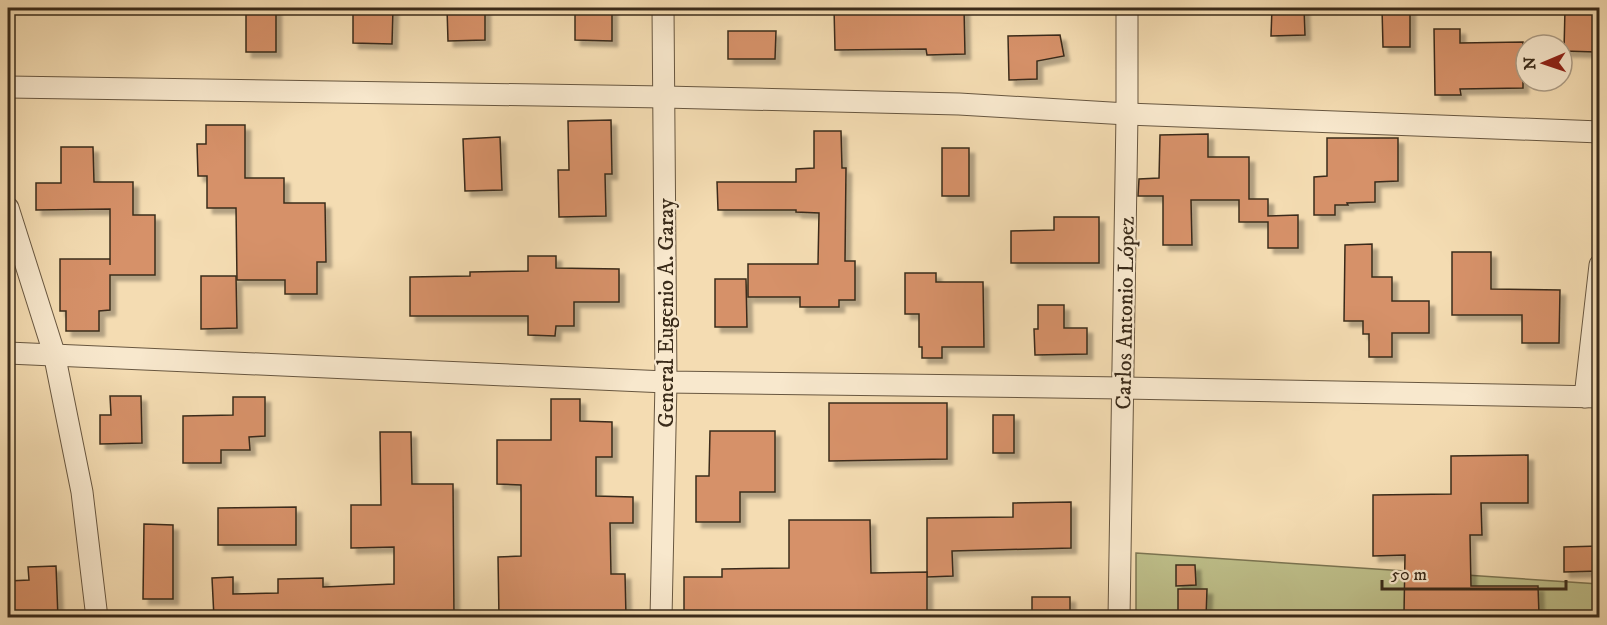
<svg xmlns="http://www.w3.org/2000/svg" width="1607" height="625" font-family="'IM FELL DW Pica',serif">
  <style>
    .green { fill: #bebf8a; stroke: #7c7552; stroke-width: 1.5 }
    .building { fill: #d69169; stroke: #3a2b1a; stroke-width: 1.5; filter: url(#shadow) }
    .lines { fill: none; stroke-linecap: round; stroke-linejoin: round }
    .minor-casing { stroke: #685740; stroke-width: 23 }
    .minor { stroke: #f8e8cd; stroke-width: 21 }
    .labels { text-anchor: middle; stroke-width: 4.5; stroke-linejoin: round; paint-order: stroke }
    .street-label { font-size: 22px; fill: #3a2b1a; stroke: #f8e8cd }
  </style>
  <defs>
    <filter id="shadow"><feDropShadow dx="5.5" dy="5.5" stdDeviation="1.5" flood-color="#0004"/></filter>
  </defs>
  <rect width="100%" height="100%" fill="#f4dcb2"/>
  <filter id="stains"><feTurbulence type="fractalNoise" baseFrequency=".00333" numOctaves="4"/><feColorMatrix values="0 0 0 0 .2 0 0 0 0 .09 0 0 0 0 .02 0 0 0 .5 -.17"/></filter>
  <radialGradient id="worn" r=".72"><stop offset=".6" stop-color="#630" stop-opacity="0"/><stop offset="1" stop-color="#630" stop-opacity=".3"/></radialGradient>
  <path class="green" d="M 1136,553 L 1599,584 L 1599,617 L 1136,618 Z"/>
  <g class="building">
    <rect x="246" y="8" width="30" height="44"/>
    <path d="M 353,8 L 393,8 L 392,44 L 353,43 Z"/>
    <path d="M 447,8 L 485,8 L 485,40 L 448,41 Z"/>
    <path d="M 575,8 L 612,8 L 612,41 L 575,40 Z"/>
    <path d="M 834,8 L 964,8 L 965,54 L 927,55 L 926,49 L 835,50 Z"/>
    <path d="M 1272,8 L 1304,8 L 1305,35 L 1271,36 Z"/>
    <path d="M 1382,8 L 1410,8 L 1410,47 L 1383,47 Z"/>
    <path d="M 1565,8 L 1597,8 L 1596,52 L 1564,51 Z"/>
    <path d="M 1434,29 L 1460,29 L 1460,43 L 1523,42 L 1523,88 L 1460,89 L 1461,95 L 1435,95 Z"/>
    <path d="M 728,31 L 776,31 L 775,59 L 728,59 Z"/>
    <path d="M 1060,35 L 1064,56 L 1037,61 L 1037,79 L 1009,80 L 1008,36 Z"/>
    <path d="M 611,120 L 612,174 L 605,174 L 606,216 L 559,217 L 558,170 L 569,170 L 568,121 Z"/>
    <path d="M 206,125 L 245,125 L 245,178 L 284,178 L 284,203 L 325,203 L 326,262 L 317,262 L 317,294 L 285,294 L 285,280 L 237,280 L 236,208 L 207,208 L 207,176 L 198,176 L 197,144 L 206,144 Z"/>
    <path d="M 814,131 L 841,131 L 842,168 L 846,168 L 845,261 L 855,261 L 855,300 L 839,300 L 839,307 L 800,307 L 800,297 L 748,297 L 748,264 L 818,264 L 819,213 L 796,212 L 796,210 L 718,210 L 717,182 L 796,182 L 796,169 L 814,168 Z"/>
    <path d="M 1208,134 L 1208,157 L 1249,157 L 1249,199 L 1268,199 L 1268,216 L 1298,215 L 1298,248 L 1268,248 L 1268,222 L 1239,222 L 1239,200 L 1191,200 L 1192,245 L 1163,245 L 1163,196 L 1138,196 L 1139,179 L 1159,178 L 1160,135 Z"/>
    <path d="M 500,137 L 502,190 L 465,191 L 463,139 Z"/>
    <path d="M 1327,138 L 1398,138 L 1398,181 L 1375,182 L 1375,202 L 1347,203 L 1348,205 L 1335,205 L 1335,215 L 1314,215 L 1314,177 L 1327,176 Z"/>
    <path d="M 61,147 L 93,147 L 94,182 L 133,182 L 133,215 L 155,215 L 155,275 L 110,275 L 110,310 L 99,311 L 99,331 L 66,331 L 66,311 L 60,311 L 60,259 L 110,259 L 110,265 L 110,209 L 36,210 L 36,183 L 61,183 Z"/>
    <rect x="942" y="148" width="27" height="48"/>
    <path d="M 1054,217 L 1099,217 L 1099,263 L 1011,263 L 1011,231 L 1054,230 Z"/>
    <path d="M 1372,244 L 1372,277 L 1392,277 L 1392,301 L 1429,301 L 1429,333 L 1392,333 L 1392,357 L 1369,357 L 1369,334 L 1363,334 L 1363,321 L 1344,321 L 1345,245 Z"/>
    <path d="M 1452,252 L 1491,252 L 1491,289 L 1560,290 L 1559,343 L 1522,343 L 1522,315 L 1452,315 Z"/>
    <path d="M 528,256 L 556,256 L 556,268 L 619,269 L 619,302 L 574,302 L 574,326 L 556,326 L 555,336 L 528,335 L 528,316 L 410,316 L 410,277 L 470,276 L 470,272 L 528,271 Z"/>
    <path d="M 905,273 L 936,273 L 936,282 L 983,282 L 984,347 L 942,347 L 942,358 L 922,358 L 922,347 L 919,347 L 919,314 L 905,314 Z"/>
    <path d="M 201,276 L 236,276 L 237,328 L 201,329 Z"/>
    <path d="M 715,279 L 746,279 L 747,327 L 715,327 Z"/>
    <path d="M 1038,305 L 1064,305 L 1064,328 L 1087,328 L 1087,354 L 1035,355 L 1034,329 L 1038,329 Z"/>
    <path d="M 110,396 L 141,396 L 142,443 L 100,444 L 100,415 L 111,415 Z"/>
    <path d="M 233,397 L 265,397 L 265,436 L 249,437 L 250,450 L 221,450 L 221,463 L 183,463 L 183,416 L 233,415 Z"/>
    <path d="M 551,399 L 580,399 L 580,421 L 612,422 L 612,457 L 596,457 L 596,496 L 633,497 L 633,523 L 610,523 L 611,574 L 625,574 L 626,617 L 499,618 L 498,557 L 521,556 L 521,485 L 497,484 L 497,440 L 551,440 Z"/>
    <path d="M 829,403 L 947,403 L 947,459 L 829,461 Z"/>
    <rect x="993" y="415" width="21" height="38"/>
    <path d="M 710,431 L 775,431 L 775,492 L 740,492 L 740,522 L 696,522 L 696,476 L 709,476 Z"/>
    <path d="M 380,432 L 411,432 L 412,484 L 453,484 L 454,618 L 421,618 L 421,612 L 372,612 L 372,618 L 214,618 L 212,578 L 233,577 L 233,594 L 278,593 L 278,579 L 323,578 L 323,587 L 394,584 L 394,547 L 351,548 L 351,505 L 381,505 Z"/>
    <path d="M 1528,455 L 1528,503 L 1481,503 L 1482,535 L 1470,535 L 1471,586 L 1538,586 L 1539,615 L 1404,613 L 1405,555 L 1373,556 L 1373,495 L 1451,494 L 1451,456 Z"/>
    <path d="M 1071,502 L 1071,548 L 952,551 L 953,576 L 927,577 L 927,518 L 1013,517 L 1013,503 Z"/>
    <path d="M 296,507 L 296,545 L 218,545 L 218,508 Z"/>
    <path d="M 789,520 L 870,520 L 871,573 L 927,572 L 927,618 L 684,618 L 684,577 L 722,577 L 722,569 L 789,568 Z"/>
    <path d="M 144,524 L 173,525 L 173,599 L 143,599 Z"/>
    <path d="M 1599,546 L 1599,571 L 1564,572 L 1564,547 Z"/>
    <path d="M 1176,565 L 1195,565 L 1196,585 L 1176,586 Z"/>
    <path d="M 56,566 L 58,618 L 8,618 L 8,581 L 29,580 L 28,567 Z"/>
    <path d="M 1178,589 L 1207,589 L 1206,618 L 1178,618 Z"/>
    <rect x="1032" y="597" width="38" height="21"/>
  </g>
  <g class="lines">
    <g class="minor-casing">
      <g id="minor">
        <path d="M 8,87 L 664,97 L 959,104 L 1127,114 L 1600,132"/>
        <path d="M 8,208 L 54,353 L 82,492 L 97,618"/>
        <path d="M 8,353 L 666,382 L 1123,388 L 1600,397"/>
        <path d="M 1585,397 L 1600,265"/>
        <path d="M 661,618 L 666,382 L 663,8"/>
        <path d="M 1119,618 L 1127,114 L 1127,8"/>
      </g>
    </g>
    <use href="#minor" class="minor"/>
  </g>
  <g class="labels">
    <g class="street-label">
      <text transform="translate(665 313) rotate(-90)" y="8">General Eugenio A. Garay</text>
      <text transform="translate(1124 313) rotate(-89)" y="8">Carlos Antonio López</text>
    </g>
  </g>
  <rect width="1607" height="625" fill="none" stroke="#f4dcb2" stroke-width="30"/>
  <rect x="9" y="9" width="1589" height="607" fill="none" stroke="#3a2b1a" stroke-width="3"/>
  <rect x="15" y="15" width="1577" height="595" fill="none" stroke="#3a2b1a" stroke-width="1.5"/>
  <g transform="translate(1544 63) rotate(268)"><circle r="28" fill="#f8e8cd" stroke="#ac9c85" stroke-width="1.5"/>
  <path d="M0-4.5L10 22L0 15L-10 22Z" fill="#8f2418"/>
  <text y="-9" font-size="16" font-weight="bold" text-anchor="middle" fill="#3a2b1a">N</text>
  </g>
  <path d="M1382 580v9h184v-9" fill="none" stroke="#3a2b1a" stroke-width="3"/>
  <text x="1391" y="580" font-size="18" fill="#3a2b1a" stroke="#f8e8cd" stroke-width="4.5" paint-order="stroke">50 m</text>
  <rect width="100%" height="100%" filter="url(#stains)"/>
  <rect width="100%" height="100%" fill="url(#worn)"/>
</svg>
